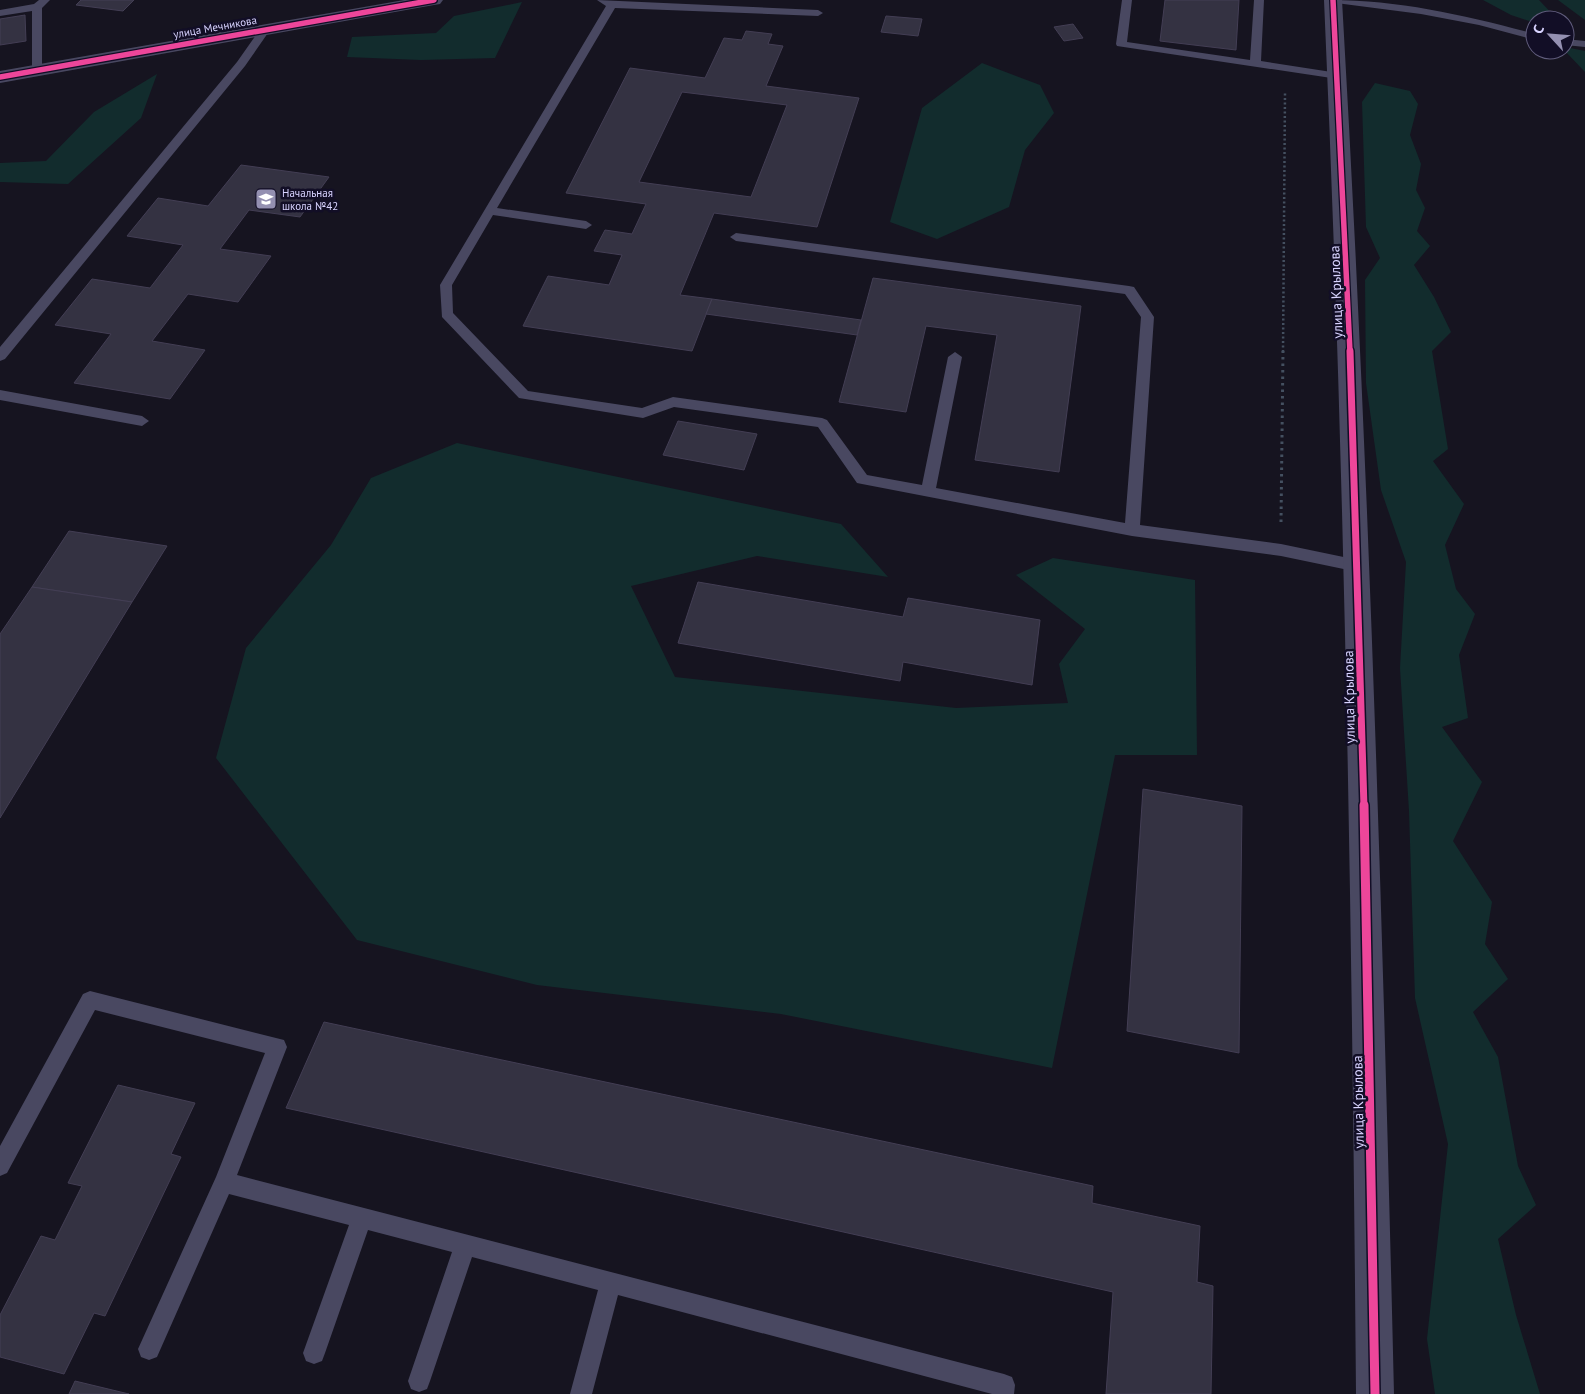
<svg xmlns="http://www.w3.org/2000/svg" width="1585" height="1394" font-family="'PT Sans',sans-serif">
  <style>
    .green { fill: #122c2d }
    .building { fill: #343242; stroke: #433e54; fill-rule: evenodd }
    .lines { fill: none; stroke-linecap: round; stroke-linejoin: round }
    .path-far1 { stroke: #445060; stroke-width: 2.5; stroke-dasharray: 2 2.5; stroke-linecap: butt }
    .path { stroke: #445060; stroke-width: 3; stroke-dasharray: 2.5 4; stroke-linecap: butt }
    .lane { fill: #494861; fill-rule: evenodd }
    .street { fill: #494861; fill-rule: evenodd }
    .cycleway-far2-casing { stroke: #120e26; stroke-width: 8 }
    .cycleway-far1-casing { stroke: #120e26; stroke-width: 10 }
    .cycleway-casing { stroke: #120e26; stroke-width: 12 }
    .cycleway-far2 { stroke: #ed469a; stroke-width: 5.5 }
    .cycleway-far1 { stroke: #ed469a; stroke-width: 7 }
    .cycleway { stroke: #ed469a; stroke-width: 9 }
    .labels { text-anchor: middle; stroke-width: 5; stroke-linejoin: round; paint-order: stroke }
    .far-street-label { font-size: 11px; fill: #d8d3ff; stroke: #120e26 }
    .far-poi-label { font-size: 11px; fill: #d8d3ff; stroke: #120e26; text-anchor: start }
    .street-label { font-size: 14px; fill: #d8d3ff; stroke: #120e26 }
  </style>
  <rect width="100%" height="100%" fill="#161420"/>
  <g class="green">
    <path d="M 1483,0 L 1539,0 L 1558,20 L 1535,20 L 1535,23 L 1511,15 Z"/>
    <path d="M 1558,0 L 1585,0 L 1585,20 Z"/>
    <path d="M 522,2 L 495,58 L 421,60 L 347,57 L 352,37 L 436,33 L 454,16 Z"/>
    <path d="M 1565,47 L 1585,51 L 1585,72 L 1564,50 Z"/>
    <path d="M 982,63 L 1040,85 L 1054,113 L 1025,150 L 1009,207 L 937,239 L 890,222 L 922,108 Z"/>
    <path d="M 157,74 L 141,118 L 68,184 L 0,182 L 0,163 L 46,161 L 94,112 Z"/>
    <path d="M 1375,83 L 1410,91 L 1418,104 L 1410,135 L 1421,164 L 1416,190 L 1425,208 L 1417,231 L 1430,246 L 1414,265 L 1434,297 L 1451,332 L 1432,351 L 1448,449 L 1433,461 L 1464,504 L 1445,545 L 1456,589 L 1475,614 L 1459,655 L 1468,718 L 1442,727 L 1482,782 L 1453,841 L 1492,902 L 1485,944 L 1508,979 L 1473,1012 L 1498,1057 L 1518,1166 L 1536,1205 L 1498,1239 L 1516,1315 L 1540,1394 L 1435,1394 L 1427,1339 L 1448,1144 L 1415,998 L 1409,811 L 1400,668 L 1406,562 L 1381,490 L 1366,383 L 1365,280 L 1380,258 L 1366,227 L 1362,102 Z"/>
    <path d="M 457,443 L 841,524 L 888,577 L 757,556 L 631,586 L 675,677 L 956,708 L 1068,703 L 1059,664 L 1085,629 L 1016,575 L 1053,558 L 1195,580 L 1197,755 L 1115,755 L 1052,1068 L 781,1014 L 537,985 L 357,940 L 216,758 L 246,648 L 331,545 L 371,478 Z"/>
  </g>
  <g class="building">
    <path d="M 81,0 L 134,0 L 123,11 L 76,5 Z"/>
    <path d="M 1165,0 L 1239,0 L 1236,50 L 1160,41 Z"/>
    <path d="M 25,15 L 26,41 L 0,45 L 0,19 Z"/>
    <path d="M 886,16 L 922,19 L 918,36 L 881,32 Z"/>
    <path d="M 1073,24 L 1083,38 L 1064,41 L 1054,27 Z"/>
    <path d="M 746,31 L 772,34 L 768,44 L 783,46 L 766,86 L 859,98 L 817,227 L 714,213 L 680,295 L 712,299 L 692,351 L 523,326 L 548,276 L 609,285 L 622,255 L 594,251 L 605,230 L 632,234 L 646,204 L 566,193 L 630,68 L 705,78 L 724,38 L 742,40 ZM 682,92 L 787,105 L 751,197 L 639,182 Z"/>
    <path d="M 241,165 L 329,177 L 300,217 L 249,210 L 220,249 L 271,256 L 238,302 L 188,294 L 152,341 L 205,350 L 170,399 L 74,383 L 111,334 L 55,325 L 92,279 L 150,288 L 183,245 L 127,236 L 158,198 L 208,206 Z"/>
    <path d="M 873,278 L 1081,306 L 1059,472 L 975,460 L 997,335 L 926,326 L 906,412 L 839,402 Z"/>
    <path d="M 712,299 L 861,320 L 857,335 L 706,314 Z"/>
    <path d="M 678,421 L 757,434 L 744,470 L 663,455 Z"/>
    <path d="M 69,531 L 167,546 L 132,602 L 32,587 Z"/>
    <path d="M 698,582 L 903,617 L 908,598 L 1040,620 L 1032,685 L 903,662 L 900,681 L 678,643 Z"/>
    <path d="M 32,587 L 132,602 L 0,818 L 0,634 Z"/>
    <path d="M 1143,789 L 1242,806 L 1239,1053 L 1127,1031 Z"/>
    <path d="M 324,1022 L 1093,1186 L 1092,1203 L 1200,1226 L 1197,1282 L 1213,1286 L 1211,1394 L 1106,1394 L 1113,1292 L 286,1108 Z"/>
    <path d="M 118,1085 L 195,1103 L 171,1154 L 181,1157 L 105,1316 L 94,1313 L 64,1374 L 0,1357 L 0,1315 L 41,1236 L 55,1240 L 82,1186 L 68,1183 Z"/>
    <path d="M 75,1381 L 129,1394 L 69,1394 Z"/>
  </g>
  <g class="lines">
    <path class="path-far1" d="M 1283,352 L 1285,93"/>
    <path class="path" d="M 1281,522 L 1283,351"/>
    <g class="lane">
      <path d="M 39,0 L 50,0 L 42,8 L 42,70 L 37,73 L 32,70 L 32,11 L 0,16 L 0,10 L 34,4 Z"/>
      <path d="M 597,0 L 818,10 L 823,13 L 818,16 L 615,8 L 497,208 L 586,221 L 592,225 L 586,229 L 493,215 L 452,285 L 453,313 L 528,391 L 642,408 L 673,397 L 822,418 L 827,420 L 867,475 L 922,485 L 948,357 L 955,352 L 962,357 L 936,488 L 1125,523 L 1141,317 L 1125,294 L 736,241 L 730,237 L 736,233 L 1129,286 L 1134,287 L 1154,317 L 1140,525 L 1281,544 L 1358,560 L 1363,562 L 1366,566 L 1363,570 L 1358,572 L 1281,556 L 1132,536 L 862,484 L 857,483 L 818,427 L 674,407 L 643,418 L 519,398 L 442,317 L 440,285 L 606,6 Z"/>
      <path d="M 1122,0 L 1132,0 L 1127,42 L 1250,60 L 1254,0 L 1264,0 L 1261,61 L 1338,73 L 1343,76 L 1338,79 L 1117,46 L 1116,44 Z"/>
      <path d="M 1331,0 C 1400,0 1468,16 1535,34 L 1535,40 L 1479,25 L 1421,14 L 1336,3 Z"/>
      <path d="M 265,27 L 270,30 L 245,66 L 5,359 L 0,361 L 0,347 L 237,62 L 261,28 Z"/>
      <path d="M 1565,39 L 1585,41 L 1585,47 L 1565,45 Z"/>
      <path d="M 0,390 L 142,416 L 149,421 L 142,426 L 0,400 Z"/>
      <path d="M 90,991 L 284,1040 L 287,1047 L 237,1175 L 1004,1374 L 1012,1377 L 1015,1385 L 1014,1394 L 992,1394 L 618,1295 L 592,1394 L 570,1394 L 598,1290 L 472,1257 L 430,1381 L 427,1389 L 419,1392 L 411,1389 L 408,1381 L 452,1252 L 368,1230 L 325,1353 L 322,1361 L 314,1364 L 306,1361 L 303,1353 L 349,1225 L 229,1194 L 157,1357 L 149,1360 L 141,1357 L 138,1349 L 216,1177 L 265,1053 L 95,1010 L 7,1173 L 0,1176 L 0,1146 L 83,994 Z"/>
    </g>
    <g class="street">
      <path d="M 404,0 L 443,0 L 440,4 L 434,5 L 0,83 L 0,71 Z"/>
      <path d="M 1324,0 L 1342,0 C 1369,464 1383,929 1394,1394 L 1356,1394 C 1352,929 1345,465 1324,0 Z"/>
    </g>
    <g class="cycleway-far2-casing">
      <g id="cycleway-far2">
        <path d="M 1333,0 L 1350,352"/>
        <path d="M 0,77 L 434,0"/>
      </g>
    </g>
    <g class="cycleway-far1-casing">
      <path id="cycleway-far1" d="M 1350,351 L 1364,807"/>
    </g>
    <g class="cycleway-casing">
      <path id="cycleway" d="M 1364,805 L 1375,1394"/>
    </g>
    <use href="#cycleway-far2" class="cycleway-far2"/>
    <use href="#cycleway-far1" class="cycleway-far1"/>
    <use href="#cycleway" class="cycleway"/>
  </g>
  <defs>
    <g id="school-square" transform="scale(1.125)"><rect x="-9" y="-9" width="18" height="18" rx="4" fill="#9490b1" stroke="#120e26"/><path d="M0-5L7-2L0 1L-7-2ZM-4 1L0 2.5L4 1V4Q0 6-4 4Z" fill="#fff"/></g>
  </defs>
  <g fill-rule="evenodd">
    <use href="#school-square" x="266" y="199"/>
  </g>
  <g class="labels">
    <g class="far-street-label">
      <text transform="translate(215 27) rotate(-10)" y="4">улица Мечникова</text>
    </g>
    <g class="far-poi-label">
      <text x="282" y="197">Начальная<tspan x="282" dy="13">школа №42</tspan></text>
    </g>
    <g class="street-label">
      <text transform="translate(1336 292) rotate(-92)" y="5">улица Крылова</text>
      <text transform="translate(1349 697) rotate(-91)" y="5">улица Крылова</text>
      <text transform="translate(1358 1102) rotate(-91)" y="5">улица Крылова</text>
    </g>
  </g>
  <g transform="translate(1550 35) rotate(296)"><circle r="24" fill="#120e26" stroke="#615d7d"/>
  <path d="M0-4L9 19L0 12L-9 19Z" fill="#9490b1"/>
  <text y="-8" font-size="14" font-weight="bold" text-anchor="middle" fill="#d8d3ff">С</text>
  </g>
</svg>
